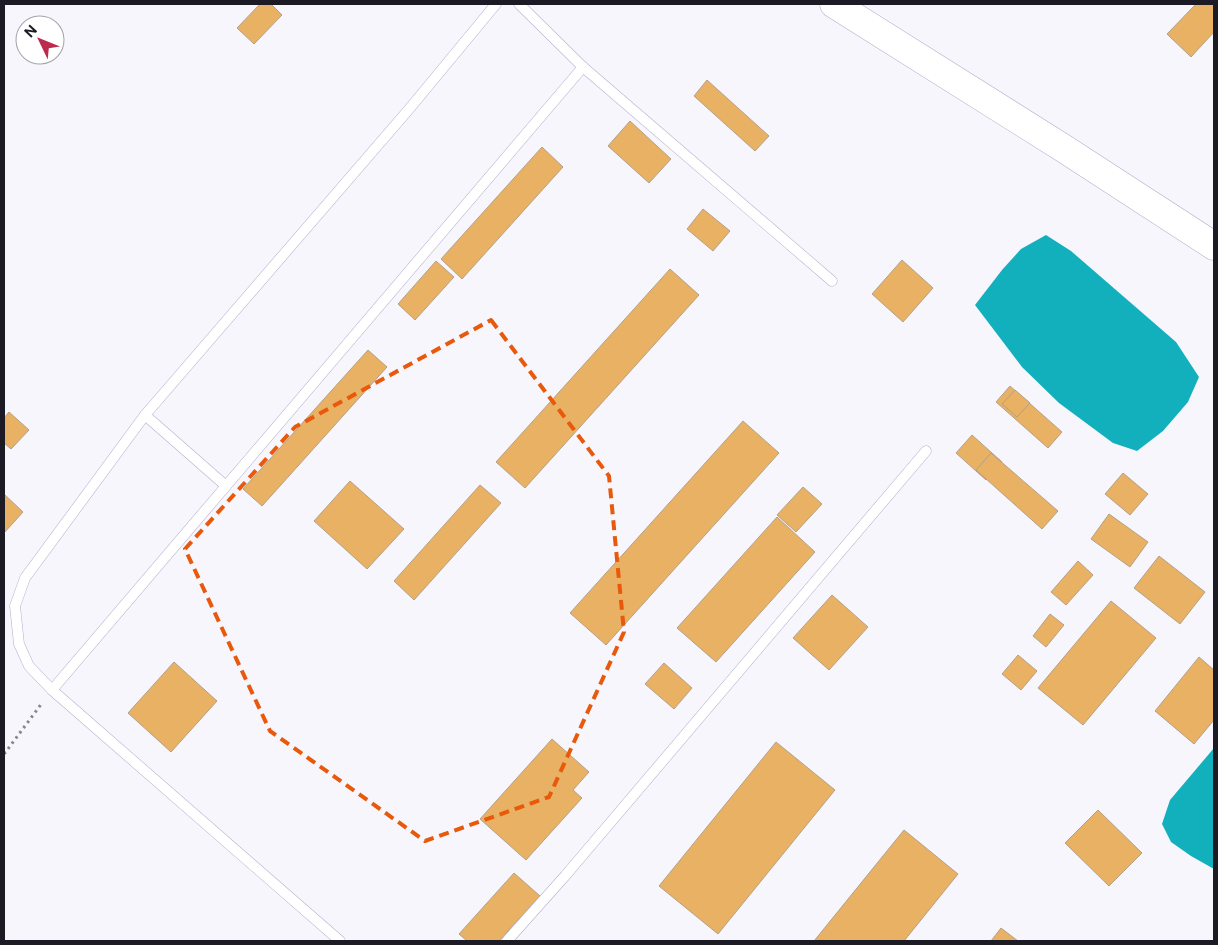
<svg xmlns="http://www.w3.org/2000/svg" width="1218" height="945" font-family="'Public Sans',sans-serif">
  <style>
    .water { fill: #12b0bc }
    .building { fill: #e9b163; stroke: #b5a086 }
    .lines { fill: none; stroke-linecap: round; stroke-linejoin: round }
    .service-casing { stroke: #b2aecd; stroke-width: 11 }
    .secondary-casing { stroke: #b2aecd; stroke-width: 29 }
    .path { stroke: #888790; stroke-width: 3; stroke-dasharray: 2.5 4; stroke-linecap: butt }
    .service { stroke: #fff; stroke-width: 10 }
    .secondary { stroke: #fff; stroke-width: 28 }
    .marked { fill: none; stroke: #e8590c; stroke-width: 4; stroke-dasharray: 10 6; stroke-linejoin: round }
  </style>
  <rect width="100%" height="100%" fill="#f7f6fd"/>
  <g class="water">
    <path d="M 1046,235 L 1071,251 L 1176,342 L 1199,377 L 1188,402 L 1163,431 L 1137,451 L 1113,443 L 1059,403 L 1022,367 L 975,305 L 1002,270 L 1021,249 Z"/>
    <path d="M 1214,748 L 1214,869 L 1191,856 L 1171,842 L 1162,824 L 1170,800 Z"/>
  </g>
  <g class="building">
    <path d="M 260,4 L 271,4 L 282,15 L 254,44 L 237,28 Z"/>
    <path d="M 1196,4 L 1214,4 L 1214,32 L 1191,57 L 1167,34 Z"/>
    <path d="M 707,80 L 769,136 L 755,151 L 694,96 Z"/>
    <path d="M 630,121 L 671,159 L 649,183 L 608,146 Z"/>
    <path d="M 542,147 L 563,167 L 462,279 L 441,259 Z"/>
    <path d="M 703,209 L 730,231 L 713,251 L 687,229 Z"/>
    <path d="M 902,260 L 933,288 L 903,322 L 872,294 Z"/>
    <path d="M 436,261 L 454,277 L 415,320 L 398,304 Z"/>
    <path d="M 670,269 L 699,295 L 525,488 L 496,462 Z"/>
    <path d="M 368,350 L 387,367 L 262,506 L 243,489 Z"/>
    <path d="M 1010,386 L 1062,432 L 1048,448 L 996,402 Z"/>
    <path d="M 1015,390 L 1030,403 L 1017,417 L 1002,404 Z"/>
    <path d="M 9,412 L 29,430 L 11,449 L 4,443 L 4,418 Z"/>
    <path d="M 743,421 L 779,453 L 606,645 L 570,613 Z"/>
    <path d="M 972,435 L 1002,462 L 986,480 L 956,453 Z"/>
    <path d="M 991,453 L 1058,511 L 1042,529 L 976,470 Z"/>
    <path d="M 1123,473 L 1148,494 L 1130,515 L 1105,494 Z"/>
    <path d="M 350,481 L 404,529 L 367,569 L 314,521 Z"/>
    <path d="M 480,485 L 501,503 L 414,600 L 394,581 Z"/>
    <path d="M 803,487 L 822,504 L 796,532 L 777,515 Z"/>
    <path d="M 4,494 L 23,512 L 4,533 Z"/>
    <path d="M 1109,514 L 1148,542 L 1130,567 L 1091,539 Z"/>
    <path d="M 777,517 L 815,552 L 716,662 L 677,628 Z"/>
    <path d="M 1159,556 L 1205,592 L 1180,624 L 1134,588 Z"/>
    <path d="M 1078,561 L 1093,575 L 1066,605 L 1051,592 Z"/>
    <path d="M 832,595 L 868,627 L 829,670 L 793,638 Z"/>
    <path d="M 1111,601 L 1156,638 L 1083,725 L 1038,688 Z"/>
    <path d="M 1050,614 L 1064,625 L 1046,647 L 1033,636 Z"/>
    <path d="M 1018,655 L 1037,671 L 1021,690 L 1002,674 Z"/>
    <path d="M 1199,657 L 1214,670 L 1214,720 L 1194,744 L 1155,711 Z"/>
    <path d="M 174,662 L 217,701 L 171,752 L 128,713 Z"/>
    <path d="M 664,663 L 692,688 L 674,709 L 645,684 Z"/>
    <path d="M 552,739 L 589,772 L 573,790 L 582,798 L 526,860 L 480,819 Z"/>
    <path d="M 776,742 L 835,790 L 718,934 L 659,886 Z"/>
    <path d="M 1098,810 L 1142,853 L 1109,886 L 1065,843 Z"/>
    <path d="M 904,830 L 958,874 L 904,941 L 814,941 Z"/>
    <path d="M 514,873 L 540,896 L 499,941 L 467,941 L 459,934 Z"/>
    <path d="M 1001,928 L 1018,941 L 991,941 Z"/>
  </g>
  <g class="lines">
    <g class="service-casing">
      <g id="service">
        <path d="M 583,67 L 832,281"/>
        <path d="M 145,415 L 226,486 L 583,67 L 519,4"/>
        <path d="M 52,690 L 226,486"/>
        <path d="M 340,941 L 52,690 L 29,666 L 19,644 L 15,606 L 25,578 L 145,415 L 410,108 L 496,4"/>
        <path d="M 507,941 L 565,876 L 926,451"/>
      </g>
    </g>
    <g class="secondary-casing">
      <path id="secondary" d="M 834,4 L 1063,148 L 1214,246"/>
    </g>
    <path class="path" d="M 4,752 L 5,753 L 42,703"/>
    <use href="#service" class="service"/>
    <use href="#secondary" class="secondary"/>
  </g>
  <path class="marked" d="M 491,320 L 609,476 L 624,632 L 549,797 L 425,841 L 270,731 L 185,549 L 295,427 Z"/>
  <rect width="1218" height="945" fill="none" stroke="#1b1a25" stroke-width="10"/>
  <g transform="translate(40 40) rotate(313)"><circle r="24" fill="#ffffff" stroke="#a4a3a8"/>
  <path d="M0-4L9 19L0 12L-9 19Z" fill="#bc2b4b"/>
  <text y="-8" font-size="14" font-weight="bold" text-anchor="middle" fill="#1b1a25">N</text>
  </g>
</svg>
